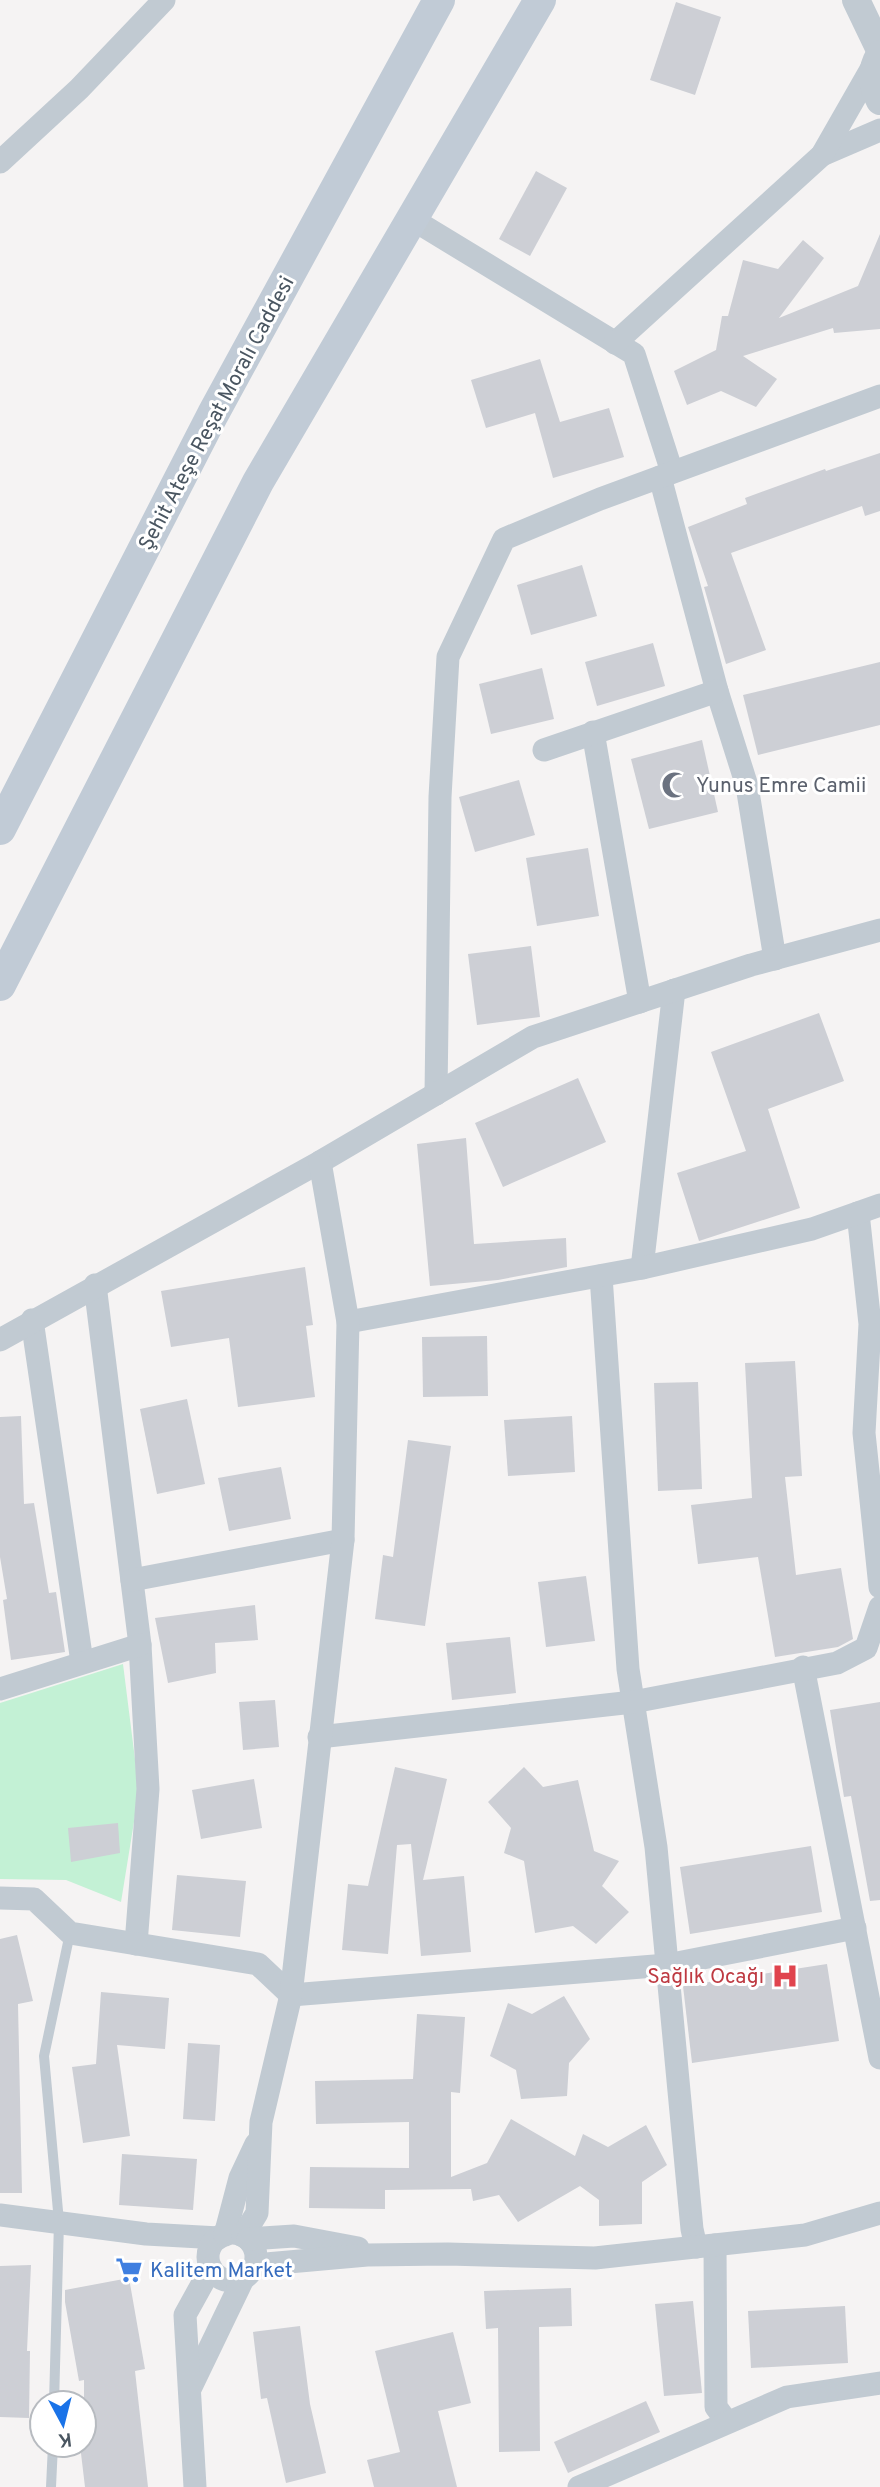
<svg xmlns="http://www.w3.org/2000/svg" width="880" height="2487" font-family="Overpass,sans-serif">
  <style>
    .green { fill: #c3f1d5 }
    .building { fill: #cdcfd5 }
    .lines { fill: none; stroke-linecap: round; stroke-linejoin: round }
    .service { stroke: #c1cad2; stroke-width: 10 }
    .minor { stroke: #c1cad2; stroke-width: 23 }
    .tertiary { stroke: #c1cad2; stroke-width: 28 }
    .secondary { stroke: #c1cbd6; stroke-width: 32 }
    .labels { text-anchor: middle; stroke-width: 6; stroke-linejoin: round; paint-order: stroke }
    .street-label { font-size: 21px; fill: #4a5661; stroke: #fff }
    .worship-label { font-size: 21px; fill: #5b616d; stroke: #fff; text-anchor: start }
    .health-label { font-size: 21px; fill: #be3a42; stroke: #fff; text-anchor: end }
    .shop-label { font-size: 21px; fill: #366cbe; stroke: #fff; text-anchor: start }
  </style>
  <rect width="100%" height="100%" fill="#f5f3f3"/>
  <path class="green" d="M 123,1664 L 139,1791 L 121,1902 L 66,1880 L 0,1879 L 0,1703 Z"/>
  <g class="building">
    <path d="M 676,2 L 721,17 L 695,95 L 650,80 Z"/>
    <path d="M 536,171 L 567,188 L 530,256 L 499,239 Z"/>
    <path d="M 880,234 L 880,329 L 834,333 L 833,328 L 743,356 L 777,379 L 756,407 L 721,391 L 687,405 L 674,371 L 716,350 L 722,316 L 728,316 L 743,260 L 778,269 L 803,240 L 824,258 L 779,318 L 858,286 Z"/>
    <path d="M 540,359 L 560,422 L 609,408 L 624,457 L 553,478 L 535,413 L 486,428 L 471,380 Z"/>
    <path d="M 880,453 L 880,511 L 865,516 L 862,506 L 731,553 L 766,650 L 726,664 L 704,587 L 708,586 L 688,527 L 747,504 L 745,498 L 825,469 L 826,471 Z"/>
    <path d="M 582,565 L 597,616 L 531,635 L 517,585 Z"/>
    <path d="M 653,643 L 665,686 L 597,706 L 585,662 Z"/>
    <path d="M 880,662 L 880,725 L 758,755 L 743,695 Z"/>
    <path d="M 542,668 L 554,719 L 491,734 L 479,684 Z"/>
    <path d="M 702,740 L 718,812 L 649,829 L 631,759 Z"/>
    <path d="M 519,780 L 535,835 L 475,852 L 459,797 Z"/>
    <path d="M 588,848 L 599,916 L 537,926 L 526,858 Z"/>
    <path d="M 531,946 L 540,1017 L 477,1025 L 468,954 Z"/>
    <path d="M 819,1013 L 844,1081 L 768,1109 L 800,1208 L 699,1241 L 677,1173 L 746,1151 L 711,1052 Z"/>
    <path d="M 578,1078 L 606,1142 L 503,1187 L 475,1123 Z"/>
    <path d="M 466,1138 L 474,1244 L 566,1238 L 567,1267 L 498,1280 L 430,1286 L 417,1144 Z"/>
    <path d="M 305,1267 L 313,1325 L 306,1326 L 315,1397 L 238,1407 L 229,1338 L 171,1347 L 161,1291 Z"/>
    <path d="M 487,1336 L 488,1396 L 423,1397 L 422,1337 Z"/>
    <path d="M 795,1361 L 802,1476 L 785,1477 L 796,1575 L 841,1568 L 853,1639 L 838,1647 L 775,1657 L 758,1557 L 698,1564 L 691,1505 L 752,1498 L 745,1363 Z"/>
    <path d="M 698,1382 L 702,1489 L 658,1491 L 654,1383 Z"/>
    <path d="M 187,1399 L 205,1484 L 157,1494 L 140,1409 Z"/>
    <path d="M 21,1416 L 24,1504 L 34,1503 L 49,1593 L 56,1592 L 65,1652 L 11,1660 L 3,1600 L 7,1599 L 0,1557 L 0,1417 Z"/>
    <path d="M 572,1416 L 575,1472 L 508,1476 L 504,1420 Z"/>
    <path d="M 408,1440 L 451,1446 L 425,1626 L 375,1619 L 383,1555 L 393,1557 Z"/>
    <path d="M 281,1467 L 291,1519 L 229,1531 L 218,1478 Z"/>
    <path d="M 586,1576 L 595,1641 L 546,1647 L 538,1582 Z"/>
    <path d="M 255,1605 L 258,1640 L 215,1643 L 216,1673 L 168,1683 L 155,1618 Z"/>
    <path d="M 510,1637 L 516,1693 L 452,1700 L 446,1643 Z"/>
    <path d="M 275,1700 L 279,1747 L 243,1750 L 239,1702 Z"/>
    <path d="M 880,1702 L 880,1900 L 870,1901 L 851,1796 L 844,1797 L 830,1710 Z"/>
    <path d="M 395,1767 L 447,1779 L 423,1880 L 464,1876 L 471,1952 L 421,1956 L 411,1844 L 397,1845 L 388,1954 L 342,1950 L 348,1884 L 368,1886 Z"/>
    <path d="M 524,1767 L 543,1787 L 578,1780 L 594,1851 L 619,1861 L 602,1886 L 629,1912 L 596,1944 L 573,1926 L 535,1933 L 524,1861 L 504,1853 L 511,1828 L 488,1802 Z"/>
    <path d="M 254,1779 L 262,1828 L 201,1839 L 192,1790 Z"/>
    <path d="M 118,1823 L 120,1853 L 71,1862 L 68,1828 Z"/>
    <path d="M 811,1846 L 822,1912 L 690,1934 L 680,1867 Z"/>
    <path d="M 177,1875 L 246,1881 L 240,1937 L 172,1930 Z"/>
    <path d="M 17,1935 L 33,2001 L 18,2004 L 22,2193 L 0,2193 L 0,1939 Z"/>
    <path d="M 827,1964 L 839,2041 L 692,2063 L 683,1986 Z"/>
    <path d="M 101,1992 L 169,1998 L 165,2049 L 117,2045 L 130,2136 L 83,2143 L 72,2067 L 96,2064 Z"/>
    <path d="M 564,1996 L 590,2039 L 569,2063 L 567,2096 L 521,2099 L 516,2070 L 490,2056 L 508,2003 L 532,2014 Z"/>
    <path d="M 417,2014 L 465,2017 L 460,2093 L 451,2092 L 451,2177 L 487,2163 L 511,2119 L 575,2156 L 583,2134 L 608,2147 L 646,2125 L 667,2165 L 642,2182 L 642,2224 L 599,2226 L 599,2200 L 580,2186 L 518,2222 L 499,2195 L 473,2201 L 471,2189 L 385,2190 L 385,2209 L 309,2208 L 310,2167 L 409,2168 L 409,2122 L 316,2124 L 315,2081 L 413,2079 Z"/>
    <path d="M 188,2043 L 220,2045 L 215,2121 L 183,2119 Z"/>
    <path d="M 122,2154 L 197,2159 L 193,2210 L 119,2205 Z"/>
    <path d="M 31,2265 L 27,2351 L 30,2351 L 29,2418 L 0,2417 L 0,2266 Z"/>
    <path d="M 129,2278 L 145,2369 L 135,2371 L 148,2487 L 85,2487 L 80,2445 L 84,2445 L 84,2380 L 79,2381 L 65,2302 L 65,2290 Z"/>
    <path d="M 571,2288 L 572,2326 L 539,2327 L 540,2451 L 499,2452 L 498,2328 L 486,2329 L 484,2291 Z"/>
    <path d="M 693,2301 L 702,2393 L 664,2396 L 655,2304 Z"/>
    <path d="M 845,2306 L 848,2363 L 751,2368 L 748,2311 Z"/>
    <path d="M 300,2326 L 310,2404 L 326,2473 L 286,2483 L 267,2398 L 261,2399 L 253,2332 Z"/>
    <path d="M 453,2332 L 471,2403 L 438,2411 L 457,2487 L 374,2487 L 367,2460 L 400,2452 L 375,2351 Z"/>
    <path d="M 646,2401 L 660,2432 L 568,2473 L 554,2442 Z"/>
  </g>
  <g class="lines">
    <g class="service">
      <path d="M 54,2403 L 59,2222 L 44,2056 L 70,1933"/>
      <path d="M 51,2487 L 53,2445"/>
    </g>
    <g class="minor">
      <path d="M 822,155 L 880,130"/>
      <path d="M 0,162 L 79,89 L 164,0"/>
      <path d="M 412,219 L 634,354 L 672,472"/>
      <path d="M 615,343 L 822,155 L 874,64"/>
      <path d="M 660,477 L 717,691 L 747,786 L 775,959"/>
      <path d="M 593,732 L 640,1002"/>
      <path d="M 544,750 L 717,691"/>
      <path d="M 436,1094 L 440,797 L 448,657 L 504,539 L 600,499 L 880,396"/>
      <path d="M 858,1213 L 870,1324 L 864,1433 L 880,1587"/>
      <path d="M 642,1268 L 674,990"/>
      <path d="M 601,1276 L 628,1669 L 656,1847 L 692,2229 L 696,2247"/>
      <path d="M 95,1285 L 140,1645 L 148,1789 L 136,1944"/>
      <path d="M 32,1320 L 82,1662"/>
      <path d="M 348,1322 L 642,1268 L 812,1229 L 880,1205"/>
      <path d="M 0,1340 L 320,1162 L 533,1037 L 751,965 L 880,930"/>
      <path d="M 132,1580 L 343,1540"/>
      <path d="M 803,1667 L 880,2058"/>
      <path d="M 0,1689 L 140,1645"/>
      <path d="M 319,1737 L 633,1702 L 837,1663 L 866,1648 L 880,1607"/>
      <path d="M 0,1898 L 34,1899 L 70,1933 L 258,1964 L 291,1995 L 667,1965 L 855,1928"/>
      <path d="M 0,2215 L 146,2234 L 219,2238"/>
      <circle cx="232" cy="2257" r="24"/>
      <path d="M 225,2235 L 240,2178 L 256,2144"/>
      <path d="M 243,2236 L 257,2213 L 261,2122 L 291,1995 L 343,1540 L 348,1322 L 320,1162"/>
      <path d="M 248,2239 L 294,2236 L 358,2248"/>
      <path d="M 715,2245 L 716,2407 L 727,2422"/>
      <path d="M 255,2265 L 367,2255 L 448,2254 L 595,2258 L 805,2235 L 880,2213"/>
      <path d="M 190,2389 L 243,2279"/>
      <path d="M 195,2487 L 185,2315 L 211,2268"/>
      <path d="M 579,2487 L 787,2397 L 880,2383"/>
    </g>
    <g class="tertiary">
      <path d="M 856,0 L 880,50"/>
      <path d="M 880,54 C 870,71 871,84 880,101"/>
    </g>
    <g class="secondary">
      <path d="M 0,829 L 213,414 L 439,0"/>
      <path d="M 0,985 L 258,482 L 540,0"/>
    </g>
  </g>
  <defs>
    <g id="mosque-bare" transform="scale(2.1)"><path d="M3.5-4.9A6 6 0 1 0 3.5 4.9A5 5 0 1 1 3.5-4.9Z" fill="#6b7280" stroke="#fff" stroke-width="2.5" paint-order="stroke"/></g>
    <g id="hospital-bare" transform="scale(2.1)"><path d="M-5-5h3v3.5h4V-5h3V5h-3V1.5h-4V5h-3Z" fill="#e0444e" stroke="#fff" stroke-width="2.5" paint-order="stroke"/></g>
    <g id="supermarket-bare" transform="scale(2.1)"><path d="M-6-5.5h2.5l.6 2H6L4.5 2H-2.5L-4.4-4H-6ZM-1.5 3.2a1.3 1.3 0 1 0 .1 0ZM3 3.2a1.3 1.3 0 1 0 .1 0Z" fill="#3f7fe0" stroke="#fff" stroke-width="2.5" paint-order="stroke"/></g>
  </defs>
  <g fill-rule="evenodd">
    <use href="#mosque-bare" x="675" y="785"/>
    <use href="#hospital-bare" x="785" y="1976"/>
    <use href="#supermarket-bare" x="129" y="2270"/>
  </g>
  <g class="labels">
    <g class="street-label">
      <text transform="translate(216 413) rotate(-62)" y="7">Şehit Ateşe Reşat Moralı Caddesi</text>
    </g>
    <g class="worship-label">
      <text x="696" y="792">Yunus Emre Camii</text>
    </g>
    <g class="health-label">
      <text x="764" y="1983">Sağlık Ocağı</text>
    </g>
    <g class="shop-label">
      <text x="150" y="2277">Kalitem Market</text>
    </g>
  </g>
  <g transform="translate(63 2424) rotate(173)"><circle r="33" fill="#ffffff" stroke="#b7bbc0" stroke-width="2"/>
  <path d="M0-5L12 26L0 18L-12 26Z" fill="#1a73e8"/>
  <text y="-10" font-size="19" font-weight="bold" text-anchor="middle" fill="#4a5661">K</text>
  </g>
</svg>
